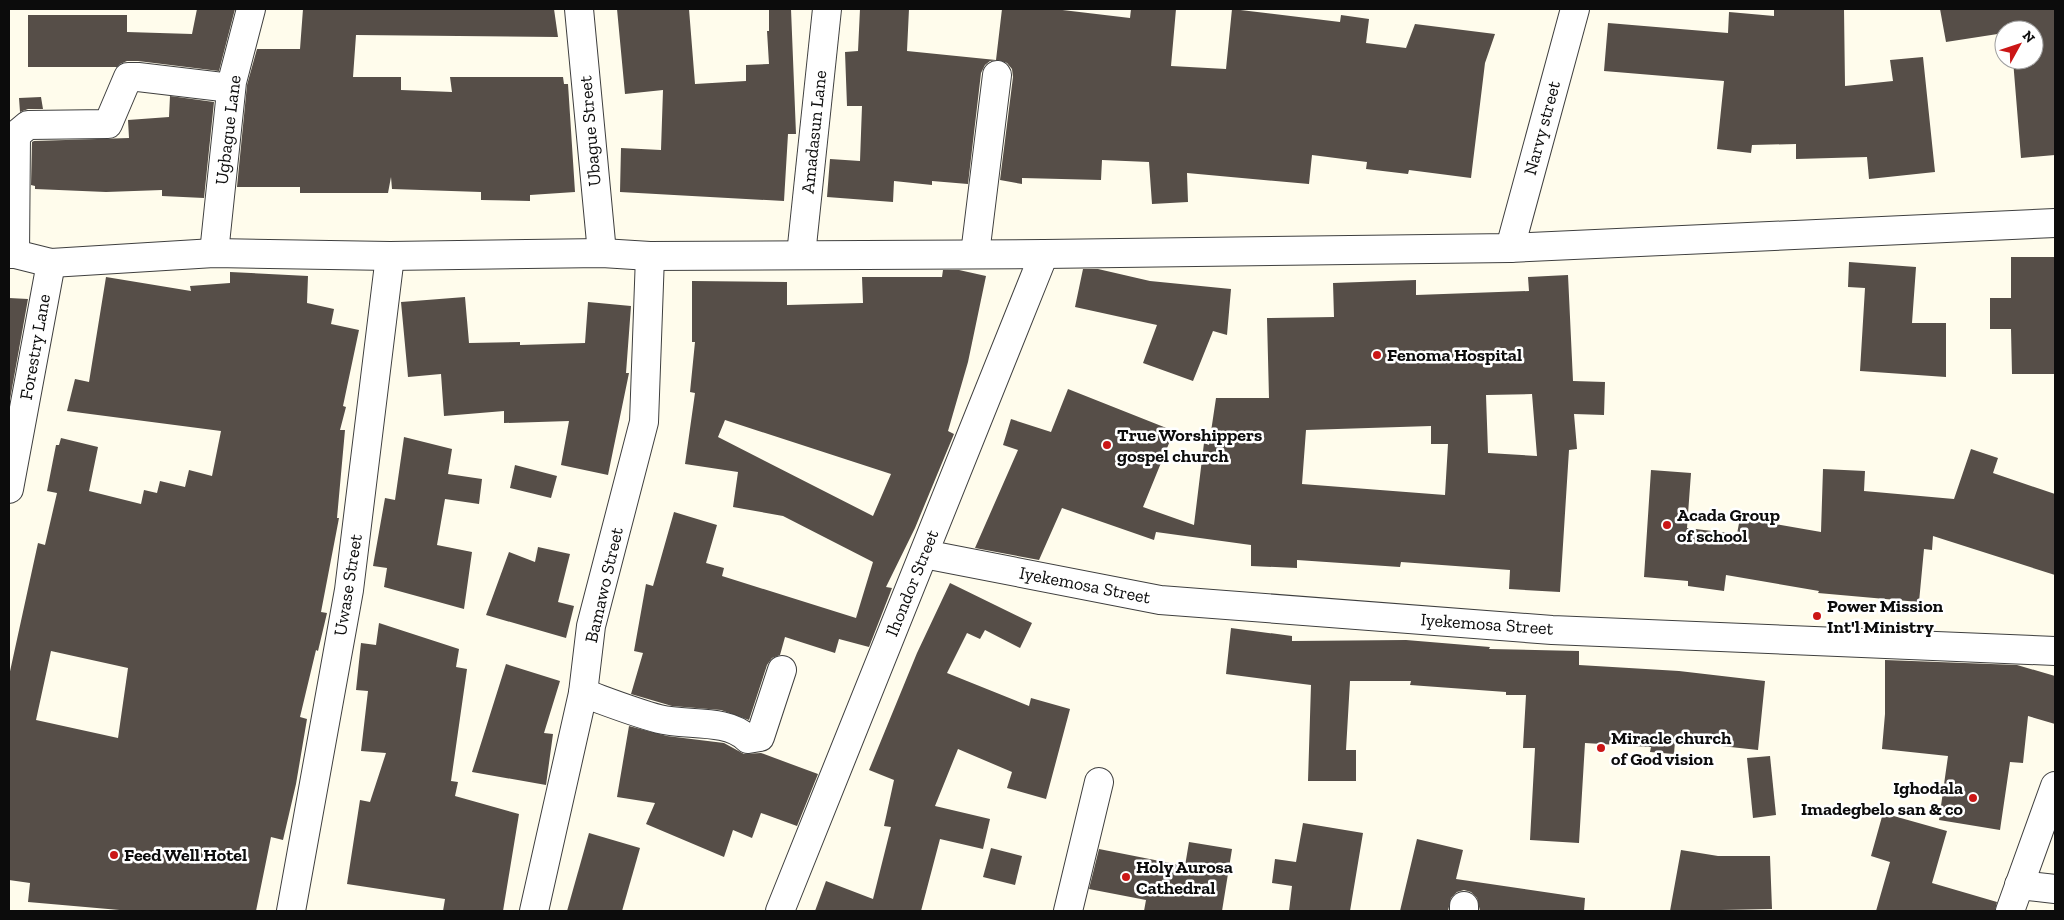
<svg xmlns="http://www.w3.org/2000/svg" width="2064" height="920" font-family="'Zilla Slab',serif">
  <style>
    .building { fill: #564e48; fill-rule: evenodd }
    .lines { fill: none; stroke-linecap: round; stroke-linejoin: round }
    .minor-casing { stroke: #3f3f3f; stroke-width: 30 }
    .minor { stroke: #fff; stroke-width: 28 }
    .poi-dot { fill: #cb1616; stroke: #fff; stroke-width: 2 }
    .labels { text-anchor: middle; stroke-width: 5; stroke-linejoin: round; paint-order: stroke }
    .street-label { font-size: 18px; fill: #0c0c0c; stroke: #fff }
    .poi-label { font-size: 18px; font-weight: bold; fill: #0c0c0c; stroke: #fff; text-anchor: start }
  </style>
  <rect width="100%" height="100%" fill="#fffcec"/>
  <g class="building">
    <path d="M 197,9 L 235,9 L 219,71 L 138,61 L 127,61 L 120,64 L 117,67 L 28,67 L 28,15 L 127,15 L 127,32 L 192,34 Z"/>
    <path d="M 303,9 L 554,9 L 558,37 L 356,35 L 353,77 L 401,77 L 401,90 L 452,92 L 450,77 L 563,77 L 564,84 L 568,84 L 575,192 L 530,195 L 530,201 L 481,200 L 481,192 L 392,189 L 391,177 L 388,193 L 300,193 L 300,187 L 237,187 L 247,85 L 257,49 L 300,49 Z"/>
    <path d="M 617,9 L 689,9 L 695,84 L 746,81 L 746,65 L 769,64 L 767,31 L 769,31 L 769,9 L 791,9 L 796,134 L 788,134 L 784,201 L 620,192 L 621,148 L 661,150 L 663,90 L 625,94 Z"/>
    <path d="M 860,9 L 909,9 L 907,51 L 996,60 L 1002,9 L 1054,9 L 1130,18 L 1131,9 L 1176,9 L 1171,66 L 1226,69 L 1232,9 L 1340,22 L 1341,15 L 1369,19 L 1366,43 L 1406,48 L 1415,24 L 1495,34 L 1485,63 L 1471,178 L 1409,170 L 1408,174 L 1366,169 L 1367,162 L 1312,155 L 1309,184 L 1187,173 L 1188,202 L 1152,204 L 1149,162 L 1102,160 L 1101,180 L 1022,178 L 1022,184 L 1000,180 L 1013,77 L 1012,69 L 1007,63 L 998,60 L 990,61 L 985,65 L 981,73 L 968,184 L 932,181 L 932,185 L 894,181 L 893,202 L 827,197 L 830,159 L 860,161 L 862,106 L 847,106 L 845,52 L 858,51 Z"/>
    <path d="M 1774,9 L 1844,9 L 1845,86 L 1893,81 L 1890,60 L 1923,57 L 1935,172 L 1869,179 L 1867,157 L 1796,159 L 1796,144 L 1752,145 L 1751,153 L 1717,149 L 1724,81 L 1604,71 L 1608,23 L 1728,33 L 1729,12 L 1774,16 Z"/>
    <path d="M 1940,9 L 2055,9 L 2055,155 L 2021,158 L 2013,60 L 2034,60 L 2034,30 L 2004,30 L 2004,33 L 1946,42 Z"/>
    <path d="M 170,96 L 214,102 L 204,198 L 162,196 L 162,190 L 106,192 L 35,189 L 35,186 L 31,185 L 32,142 L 34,141 L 129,138 L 128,120 L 169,117 Z"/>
    <path d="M 41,97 L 43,109 L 28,109 L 20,112 L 19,98 Z"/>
    <path d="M 2011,257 L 2055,257 L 2055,374 L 2012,374 L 2011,329 L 1990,329 L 1990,298 L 2011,298 Z"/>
    <path d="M 1849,262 L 1916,267 L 1912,323 L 1946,323 L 1946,377 L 1860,371 L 1865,288 L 1848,287 Z"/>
    <path d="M 1083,269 L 1098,269 L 1150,281 L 1231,289 L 1227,335 L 1213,331 L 1193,381 L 1143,363 L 1157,325 L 1075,307 Z"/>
    <path d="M 943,270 L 959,270 L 986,276 L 968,362 L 948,431 L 954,434 L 915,528 L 886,587 L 892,588 L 869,647 L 839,639 L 835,653 L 785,637 L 780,655 L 772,658 L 767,665 L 749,720 L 721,710 L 672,706 L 631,694 L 643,653 L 634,651 L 646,584 L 653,586 L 674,512 L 717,525 L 706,563 L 724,568 L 722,576 L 856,618 L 873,562 L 783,516 L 733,507 L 738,472 L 685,464 L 695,393 L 690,392 L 695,342 L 692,342 L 692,281 L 787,282 L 787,305 L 863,303 L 862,277 L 942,277 ZM 725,420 L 891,474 L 873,516 L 718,437 Z"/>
    <path d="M 230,272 L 308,276 L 307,303 L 334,309 L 331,324 L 359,330 L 343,406 L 346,407 L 340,430 L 345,430 L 337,518 L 339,518 L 321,612 L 327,613 L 318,651 L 316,650 L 300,717 L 307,719 L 296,784 L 283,840 L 271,837 L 256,911 L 131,911 L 28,902 L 30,883 L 9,880 L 9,676 L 38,543 L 45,545 L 57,493 L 47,491 L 56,445 L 59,445 L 61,438 L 98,447 L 89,491 L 141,504 L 144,490 L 157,493 L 160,481 L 185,487 L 189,470 L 212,476 L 221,431 L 67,411 L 75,379 L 89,382 L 106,277 L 191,291 L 190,286 L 230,283 ZM 51,651 L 128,668 L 118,738 L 36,720 Z"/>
    <path d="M 1568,275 L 1573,381 L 1605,382 L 1604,415 L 1574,414 L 1577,449 L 1569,450 L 1560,592 L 1509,589 L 1510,570 L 1401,562 L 1400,567 L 1297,560 L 1297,568 L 1251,566 L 1251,545 L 1156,532 L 1154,540 L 1062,508 L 1039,560 L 975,548 L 1018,450 L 1003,445 L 1011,419 L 1051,432 L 1068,389 L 1174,431 L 1143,507 L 1194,525 L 1204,443 L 1209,445 L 1216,398 L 1269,398 L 1267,318 L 1334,317 L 1333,283 L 1416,280 L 1416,295 L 1529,291 L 1528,277 ZM 1532,394 L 1537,456 L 1488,453 L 1486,395 ZM 1431,426 L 1431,444 L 1448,444 L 1445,495 L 1302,484 L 1306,430 Z"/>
    <path d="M 465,297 L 469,343 L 520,342 L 520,345 L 585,343 L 588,302 L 631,306 L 626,373 L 629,373 L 608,475 L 561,465 L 569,421 L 504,423 L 504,411 L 444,416 L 441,374 L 408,377 L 401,302 Z"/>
    <path d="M 9,298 L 28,299 L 9,405 Z"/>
    <path d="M 404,437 L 452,449 L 448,474 L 482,479 L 479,504 L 445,499 L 437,545 L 472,552 L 464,609 L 384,587 L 387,568 L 373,566 L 385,498 L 395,500 Z"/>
    <path d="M 1971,449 L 1998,458 L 1993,473 L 2055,494 L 2055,575 L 1933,536 L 1932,550 L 1924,549 L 1919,602 L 1818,593 L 1819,591 L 1726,575 L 1724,591 L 1688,586 L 1688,581 L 1644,577 L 1651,470 L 1691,473 L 1687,528 L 1737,534 L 1740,518 L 1821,532 L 1823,469 L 1865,471 L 1864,491 L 1954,499 Z"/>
    <path d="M 515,465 L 557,476 L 551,498 L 510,488 Z"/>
    <path d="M 538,547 L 570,554 L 558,602 L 574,606 L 566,638 L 486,615 L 509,552 L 535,562 Z"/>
    <path d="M 950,583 L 1032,623 L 1020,648 L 985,630 L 980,639 L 967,633 L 947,673 L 1029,706 L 1031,698 L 1070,709 L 1046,799 L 1007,788 L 1012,772 L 958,749 L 935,806 L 990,819 L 983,849 L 940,839 L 921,911 L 815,911 L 826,881 L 873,899 L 891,827 L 884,826 L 894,780 L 869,770 L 917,653 Z"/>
    <path d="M 379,623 L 459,649 L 456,667 L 467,669 L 451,781 L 458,782 L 455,796 L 519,814 L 503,911 L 443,911 L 445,899 L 347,884 L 360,800 L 370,802 L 386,753 L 361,751 L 368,691 L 356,690 L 361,643 L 376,645 Z"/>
    <path d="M 1231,628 L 1292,636 L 1292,641 L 1406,640 L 1490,647 L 1489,649 L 1579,651 L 1579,665 L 1679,671 L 1765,681 L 1758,750 L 1675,741 L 1674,754 L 1650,752 L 1651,747 L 1585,743 L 1579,843 L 1530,840 L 1535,748 L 1523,748 L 1526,695 L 1506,695 L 1506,692 L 1410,685 L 1411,681 L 1350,681 L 1346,750 L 1356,750 L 1356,781 L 1308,781 L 1311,685 L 1226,674 Z"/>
    <path d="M 1885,660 L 2017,665 L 2055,676 L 2055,724 L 2028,716 L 2023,763 L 2010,762 L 2000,830 L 1939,820 L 1948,756 L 1882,749 L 1885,714 Z"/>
    <path d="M 506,664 L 560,681 L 544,733 L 553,734 L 546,785 L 472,772 Z"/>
    <path d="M 629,726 L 667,736 L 724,743 L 744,754 L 761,753 L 818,774 L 797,826 L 761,813 L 752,838 L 733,830 L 724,857 L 646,824 L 655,803 L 617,797 Z"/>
    <path d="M 1770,756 L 1776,815 L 1753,818 L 1747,758 Z"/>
    <path d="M 1883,813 L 1947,831 L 1932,883 L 1997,902 L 1995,911 L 1876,911 L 1890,862 L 1871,856 Z"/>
    <path d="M 1303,823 L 1363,833 L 1350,911 L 1289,911 L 1292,886 L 1272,883 L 1275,859 L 1296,862 Z"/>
    <path d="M 589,833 L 640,848 L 622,911 L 567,911 Z"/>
    <path d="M 1417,839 L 1463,850 L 1456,879 L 1585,898 L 1584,911 L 1480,911 L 1477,898 L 1471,892 L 1464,890 L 1457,892 L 1451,898 L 1448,911 L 1400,911 Z"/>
    <path d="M 1189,842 L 1232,849 L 1222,911 L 1144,911 L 1146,900 L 1089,889 L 1099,849 L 1185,866 Z"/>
    <path d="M 991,848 L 1022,856 L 1015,885 L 983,877 Z"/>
    <path d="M 1681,850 L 1718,856 L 1770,856 L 1772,909 L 1670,911 Z"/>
  </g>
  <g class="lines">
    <g class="minor-casing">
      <g id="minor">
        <path d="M 579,9 L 602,253"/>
        <path d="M 1510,248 L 1575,9"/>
        <path d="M 214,253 L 232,82 L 251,9"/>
        <path d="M 9,254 L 15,254 L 51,263 L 214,253 L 390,256 L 602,253 L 650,256 L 1044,254 L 1510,248 L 2055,223"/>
        <path d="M 15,254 L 16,135 L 28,125 L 108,124 L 128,77 L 138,77 L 231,88"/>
        <path d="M 975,254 L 997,75"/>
        <path d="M 801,255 L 827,9"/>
        <path d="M 9,489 L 51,263"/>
        <path d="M 924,554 L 1160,600 L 1552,630 L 2055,651"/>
        <path d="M 583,693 C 608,702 633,712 659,719 C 686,726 727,718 748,739 L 760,737 L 782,670"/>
        <path d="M 2019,885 L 2055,889"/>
        <path d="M 291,911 L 349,590 L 390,256"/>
        <path d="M 534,911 L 583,693 L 591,626 L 644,422 L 650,256"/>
        <path d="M 780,911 L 1044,254"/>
        <path d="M 1068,911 L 1099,782"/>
        <path d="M 1464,911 L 1464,906"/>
        <path d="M 2010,911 L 2055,786"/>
      </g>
    </g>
    <use href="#minor" class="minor"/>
  </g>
  <g class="poi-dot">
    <circle cx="1377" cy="355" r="5"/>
    <circle cx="1107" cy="445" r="5"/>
    <circle cx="1667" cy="525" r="5"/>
    <circle cx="1817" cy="616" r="5"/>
    <circle cx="1601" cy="748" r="5"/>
    <circle cx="1973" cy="798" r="5"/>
    <circle cx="114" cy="855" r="5"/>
    <circle cx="1126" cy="877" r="5"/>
  </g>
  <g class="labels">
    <g class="street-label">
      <text transform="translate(1542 128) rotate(-75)" y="6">Narvy street</text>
      <text transform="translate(228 130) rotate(-83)" y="6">Ugbague Lane</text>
      <text transform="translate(590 131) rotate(-95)" y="6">Ubague Street</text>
      <text transform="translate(814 132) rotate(-84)" y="6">Amadasun Lane</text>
      <text transform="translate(35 347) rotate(-80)" y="6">Forestry Lane</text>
      <text transform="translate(912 583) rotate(-68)" y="6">Ihondor Street</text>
      <text transform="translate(348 585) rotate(-81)" y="6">Uwase Street</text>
      <text transform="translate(604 585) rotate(-77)" y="6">Bamawo Street</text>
      <text transform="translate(1085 585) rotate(11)" y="6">Iyekemosa Street</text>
      <text transform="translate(1487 624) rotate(4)" y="6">Iyekemosa Street</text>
    </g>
    <g class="poi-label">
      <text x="1387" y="361">Fenoma Hospital</text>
      <text x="1117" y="441">True Worshippers<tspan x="1117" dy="21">gospel church</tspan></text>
      <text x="1677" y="521">Acada Group<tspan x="1677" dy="21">of school</tspan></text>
      <text x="1827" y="612">Power Mission<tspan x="1827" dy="21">Int'l Ministry</tspan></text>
      <text x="1611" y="744">Miracle church<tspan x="1611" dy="21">of God vision</tspan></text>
      <text x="1963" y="794" text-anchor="end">Ighodala<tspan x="1963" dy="21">Imadegbelo san &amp; co</tspan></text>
      <text x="124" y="861">Feed Well Hotel</text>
      <text x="1136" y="873">Holy Aurosa<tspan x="1136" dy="21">Cathedral</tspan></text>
    </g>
  </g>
  <rect width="2064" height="920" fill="none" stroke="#0c0c0c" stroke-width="20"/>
  <g transform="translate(2019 45) rotate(50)"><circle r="24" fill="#ffffff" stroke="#9e9e9e"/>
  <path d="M0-4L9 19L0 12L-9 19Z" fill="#cb1616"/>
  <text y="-8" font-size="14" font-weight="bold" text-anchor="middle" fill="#0c0c0c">N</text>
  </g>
</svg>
